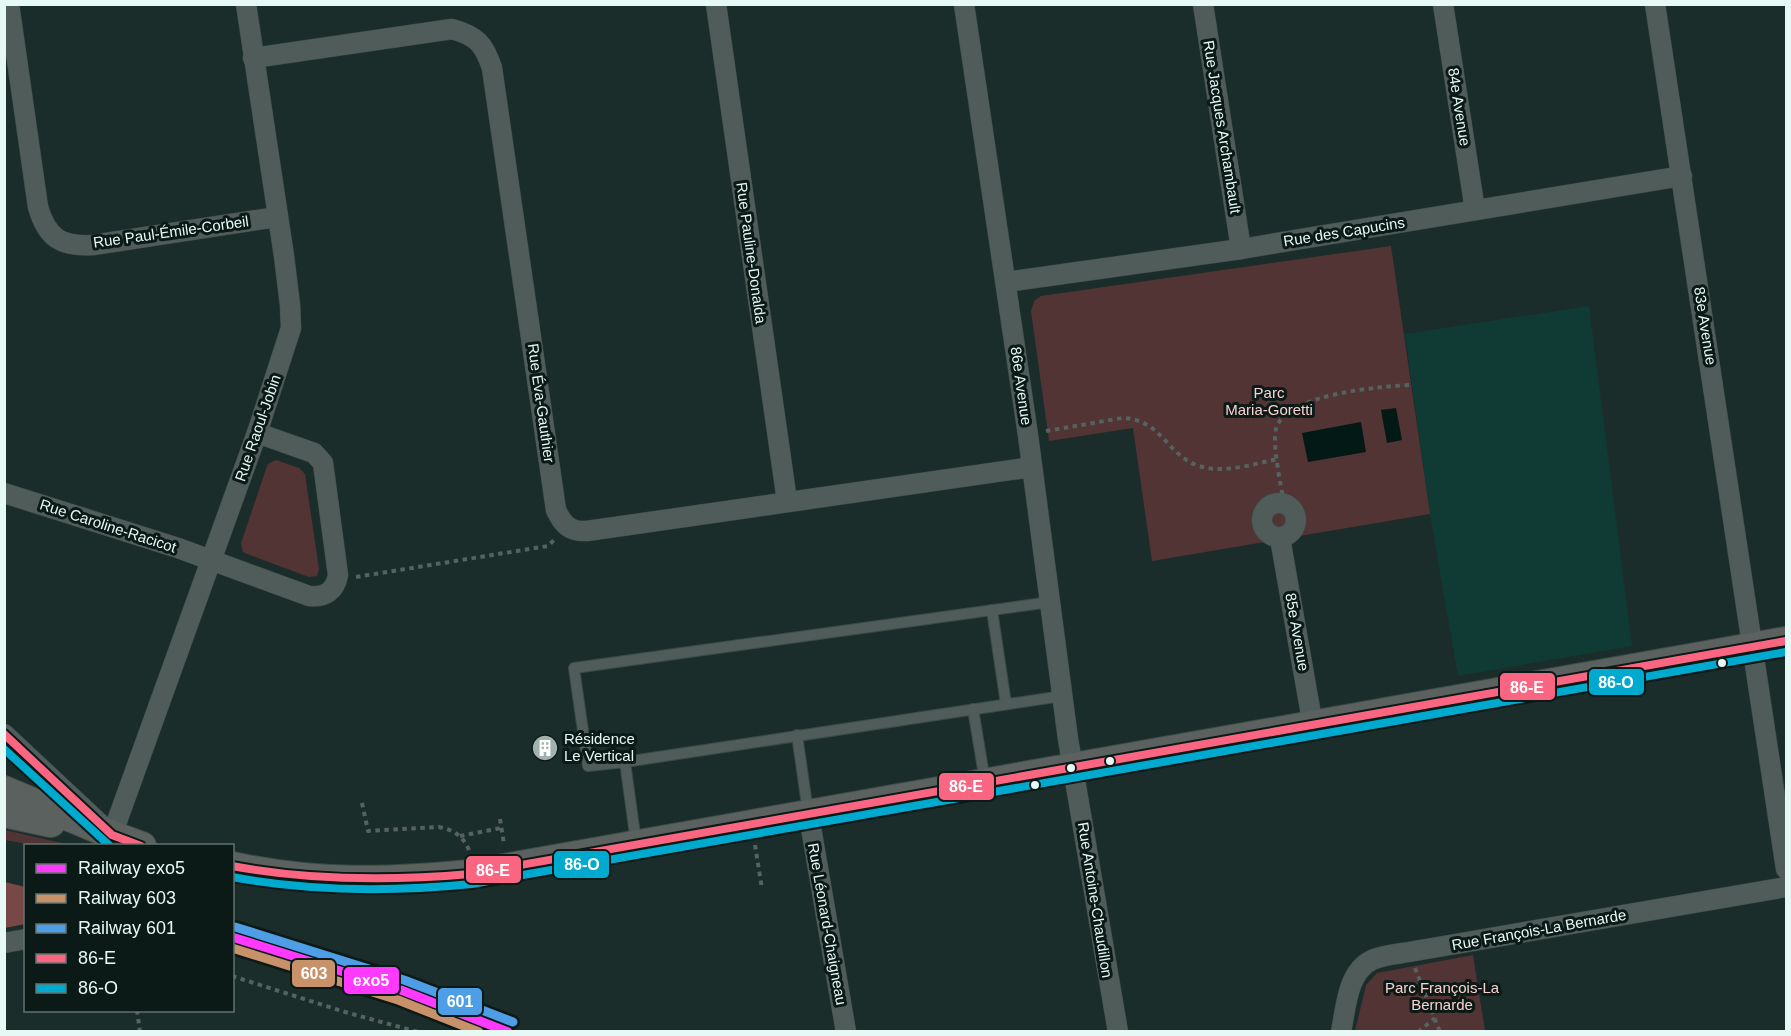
<svg xmlns="http://www.w3.org/2000/svg" width="1791" height="1036" font-family="Helvetica,sans-serif">
  <style>
    .built { fill: #103b34 }
    .green { fill: #513433 }
    .forest { fill: #784847 }
    .water { fill: #031915 }
    .lines { fill: none; stroke-linecap: round; stroke-linejoin: round }
    .lane-casing { stroke: #3c4b47; stroke-width: 12 }
    .street-casing { stroke: #3c4b47; stroke-width: 21 }
    .secondary-casing { stroke: #3c4b47; stroke-width: 30 }
    .path { stroke: #556260; stroke-width: 4; stroke-dasharray: 4.5 4.5; stroke-linecap: butt }
    .lane { stroke: #4f5c5a; stroke-width: 10 }
    .street { stroke: #4f5c5a; stroke-width: 20 }
    .secondary { stroke: #5a615f; stroke-width: 28 }
    .bus-1-casing { stroke: #0b1917; stroke-width: 12 }
    .bus-2-casing { stroke: #0b1917; stroke-width: 12 }
    .bus-1 { stroke: #fa6682; stroke-width: 8 }
    .bus-2 { stroke: #00a9ce; stroke-width: 8 }
    .rail-1-casing { stroke: #0b1917; stroke-width: 14 }
    .rail-2-casing { stroke: #0b1917; stroke-width: 14 }
    .rail-3-casing { stroke: #0b1917; stroke-width: 14 }
    .rail-1 { stroke: #ff3aff; stroke-width: 9 }
    .rail-2 { stroke: #c7916a; stroke-width: 9 }
    .rail-3 { stroke: #4d9ee5; stroke-width: 9 }
    .bus-dot { fill: #e6f9f4; stroke: #0b1917; stroke-width: 2 }
    .labels { text-anchor: middle; stroke-width: 6; stroke-linejoin: round; paint-order: stroke }
    .street-label { font-size: 15px; fill: #e6f9f4; stroke: #0b1917 }
    .park-label { font-size: 15px; fill: #f9d2d0; stroke: #0b1917 }
    .poi-label { font-size: 15px; fill: #e6f9f4; stroke: #0b1917; text-anchor: start }
    .line-badge { stroke: #0b1917; stroke-width: 2 }
    .badge-label { font-size: 16px; text-anchor: middle; font-weight: bold; fill: #fff }
  </style>
  <rect width="100%" height="100%" fill="#1b2d2a"/>
  <path class="built" d="M 1589,306 L 1632,646 L 1458,676 L 1430,514 L 1405,334 Z"/>
  <g class="green">
    <path d="M 1391,246 L 1430,514 L 1152,561 L 1133,428 L 1049,441 L 1031,311 L 1034,301 L 1041,296 Z"/>
    <path d="M 276,460 L 299,468 L 305,474 L 319,569 L 317,576 L 309,577 L 247,554 L 243,552 L 241,543 L 266,469 L 268,464 Z"/>
    <path d="M 5,830 L 70,845 L 32,845 L 5,840 Z"/>
    <path d="M 1473,955 L 1485,1031 L 1355,1031 L 1366,985 L 1377,973 Z"/>
  </g>
  <path class="forest" d="M 5,882 L 25,887 L 25,924 L 5,928 Z"/>
  <g class="water">
    <path d="M 1396,408 L 1402,440 L 1387,443 L 1381,410 Z"/>
    <path d="M 1361,422 L 1366,452 L 1308,462 L 1302,433 Z"/>
  </g>
  <g class="lines">
    <g class="lane-casing">
      <g id="lane">
        <path d="M 992,610 L 1006,704"/>
        <path d="M 973,709 L 985,781"/>
        <path d="M 797,735 L 808,812"/>
        <path d="M 625,762 L 588,766 L 574,668 L 1050,602"/>
        <path d="M 636,842 L 625,762 L 1062,696"/>
      </g>
    </g>
    <g class="street-casing">
      <g id="street">
        <path d="M 9,4 L 38,207 C 47,238 61,247 93,245 L 277,217"/>
        <path d="M 716,4 L 787,501"/>
        <path d="M 964,4 L 1028,435 L 1068,739 L 1118,1032"/>
        <path d="M 1203,4 L 1241,249"/>
        <path d="M 1443,4 L 1475,210"/>
        <path d="M 1655,4 L 1786,869"/>
        <path d="M 253,58 L 452,29 C 477,36 484,44 492,68 L 556,510 C 563,525 570,532 587,531 L 1032,467"/>
        <path d="M 1006,282 L 1241,249 L 1682,176"/>
        <path d="M 4,493 L 178,548 L 309,596 C 325,598 335,591 338,575 L 323,463 L 314,453 L 257,433"/>
        <circle cx="1279" cy="520" r="17"/>
        <path d="M 1280,538 L 1313,726"/>
        <path d="M 4,734 L 112,835 L 257,433 L 291,328 L 290,305 L 284,256 L 246,4"/>
        <path d="M 809,816 L 846,1032"/>
        <path d="M 4,943 L 26,939"/>
        <path d="M 1341,1032 C 1346,1008 1347,972 1372,960 C 1383,955 1397,954 1409,952 L 1786,887"/>
      </g>
    </g>
    <g class="secondary-casing">
      <g id="secondary">
        <path d="M 4,790 L 112,835 L 142,846"/>
        <path d="M 4,813 L 51,823"/>
        <path d="M 232,866 C 315,884 387,882 470,874 L 1786,641"/>
      </g>
    </g>
    <g class="path">
      <path d="M 1046,431 L 1122,418 C 1162,419 1167,456 1199,466 C 1224,474 1253,464 1278,459"/>
      <path d="M 1284,503 C 1281,486 1272,445 1276,429 C 1284,394 1383,386 1412,385"/>
      <path d="M 356,577 L 548,546 L 556,538"/>
      <path d="M 362,803 L 368,831 L 439,827 C 454,830 463,836 469,850"/>
      <path d="M 500,819 L 504,844"/>
      <path d="M 460,836 L 501,828"/>
      <path d="M 755,845 L 762,889"/>
      <path d="M 1415,968 L 1440,1032"/>
      <path d="M 232,976 L 345,1012 L 418,1032"/>
      <path d="M 137,1010 L 140,1032"/>
      <path d="M 1418,1032 L 1435,1018"/>
    </g>
    <use href="#lane" class="lane"/>
    <use href="#street" class="street"/>
    <use href="#secondary" class="secondary"/>
    <g class="bus-1-casing">
      <g id="bus-1">
        <path d="M 4,734 L 112,835 L 141,846"/>
        <path d="M 232,866 C 312,881 390,881 470,874 L 1786,641"/>
      </g>
    </g>
    <g class="bus-2-casing">
      <g id="bus-2">
        <path d="M 4,749 L 110,846"/>
        <path d="M 232,877 C 312,892 391,892 472,884 L 1786,652"/>
      </g>
    </g>
    <use href="#bus-1" class="bus-1"/>
    <use href="#bus-2" class="bus-2"/>
    <g class="rail-1-casing">
      <path id="rail-1" d="M 232,937 L 401,990 L 508,1032"/>
    </g>
    <g class="rail-2-casing">
      <path id="rail-2" d="M 232,948 L 398,1000 L 479,1032"/>
    </g>
    <g class="rail-3-casing">
      <path id="rail-3" d="M 235,927 L 404,980 L 513,1022"/>
    </g>
    <use href="#rail-1" class="rail-1"/>
    <use href="#rail-2" class="rail-2"/>
    <use href="#rail-3" class="rail-3"/>
  </g>
  <defs>
    <g id="building-disc" transform="scale(1.35)"><circle r="9.5" fill="#9fb2ad" stroke="#0b1917"/><path d="M-4-6H4V6H1V3H-1V6H-4ZM-2.5-4.3h1.7v1.8h-1.7ZM.8-4.3h1.7v1.8H.8ZM-2.5-1h1.7V.8h-1.7ZM.8-1h1.7V.8H.8Z" fill="#fff"/></g>
  </defs>
  <g fill-rule="evenodd">
    <use href="#building-disc" x="545" y="748"/>
  </g>
  <g class="bus-dot">
    <circle cx="1722" cy="663" r="5"/>
    <circle cx="1110" cy="761" r="5"/>
    <circle cx="1071" cy="768" r="5"/>
    <circle cx="1035" cy="785" r="5"/>
  </g>
  <g class="labels">
    <g class="street-label">
      <text transform="translate(1459 107) rotate(81)" y="5">84e Avenue</text>
      <text transform="translate(1222 127) rotate(81)" y="5">Rue Jacques Archambault</text>
      <text transform="translate(171 232) rotate(-8)" y="5">Rue Paul-Émile-Corbeil</text>
      <text transform="translate(1344 232) rotate(-9)" y="5">Rue des Capucins</text>
      <text transform="translate(751 253) rotate(82)" y="5">Rue Pauline-Donalda</text>
      <text transform="translate(1705 326) rotate(81)" y="5">83e Avenue</text>
      <text transform="translate(1021 386) rotate(82)" y="5">86e Avenue</text>
      <text transform="translate(541 403) rotate(82)" y="5">Rue Éva-Gauthier</text>
      <text transform="translate(258 428) rotate(-71)" y="5">Rue Raoul-Jobin</text>
      <text transform="translate(108 526) rotate(18)" y="5">Rue Caroline-Racicot</text>
      <text transform="translate(1297 632) rotate(80)" y="5">85e Avenue</text>
      <text transform="translate(1095 900) rotate(81)" y="5">Rue Antoine-Chaudillon</text>
      <text transform="translate(827 924) rotate(80)" y="5">Rue Léonard-Chaigneau</text>
      <text transform="translate(1539 930) rotate(-10)" y="5">Rue François-La Bernarde</text>
    </g>
    <g class="park-label">
      <text x="1269" y="398">Parc<tspan x="1269" dy="17">Maria-Goretti</tspan></text>
      <text x="1442" y="993">Parc François-La<tspan x="1442" dy="17">Bernarde</tspan></text>
    </g>
    <g class="poi-label">
      <text x="564" y="744">Résidence<tspan x="564" dy="17">Le Vertical</tspan></text>
    </g>
  </g>
  <g class="line-badge">
    <rect x="1588" y="668" width="57" height="28" rx="6" fill="#00a9ce"/>
    <rect x="1499" y="672" width="57" height="29" rx="6" fill="#fa6682"/>
    <rect x="938" y="772" width="57" height="29" rx="6" fill="#fa6682"/>
    <rect x="553" y="850" width="57" height="29" rx="6" fill="#00a9ce"/>
    <rect x="465" y="855" width="57" height="29" rx="6" fill="#fa6682"/>
    <rect x="291" y="959" width="45" height="29" rx="6" fill="#c7916a"/>
    <rect x="343" y="966" width="57" height="29" rx="6" fill="#ff3aff"/>
    <rect x="437" y="987" width="46" height="29" rx="6" fill="#4d9ee5"/>
  </g>
  <g class="badge-label">
    <text x="1616" y="688">86-O</text>
    <text x="1527" y="693">86-E</text>
    <text x="966" y="792">86-E</text>
    <text x="582" y="870">86-O</text>
    <text x="493" y="876">86-E</text>
    <text x="314" y="979">603</text>
    <text x="371" y="986">exo5</text>
    <text x="460" y="1007">601</text>
  </g>
  <rect width="1791" height="1036" fill="none" stroke="#e6f9f4" stroke-width="12"/>
  <rect x="24" y="844" width="210" height="168" fill="#0b1917" stroke="#63736f" stroke-width="1.5"/>
  <rect x="36" y="864" width="30" height="9" fill="#ff3aff" stroke="#63736f" stroke-width="1.5"/>
  <text x="78" y="874" font-size="18" fill="#e6f9f4">Railway exo5</text>
  <rect x="36" y="894" width="30" height="9" fill="#c7916a" stroke="#63736f" stroke-width="1.5"/>
  <text x="78" y="904" font-size="18" fill="#e6f9f4">Railway 603</text>
  <rect x="36" y="924" width="30" height="9" fill="#4d9ee5" stroke="#63736f" stroke-width="1.5"/>
  <text x="78" y="934" font-size="18" fill="#e6f9f4">Railway 601</text>
  <rect x="36" y="954" width="30" height="9" fill="#fa6682" stroke="#63736f" stroke-width="1.5"/>
  <text x="78" y="964" font-size="18" fill="#e6f9f4">86-E</text>
  <rect x="36" y="984" width="30" height="9" fill="#00a9ce" stroke="#63736f" stroke-width="1.5"/>
  <text x="78" y="994" font-size="18" fill="#e6f9f4">86-O</text>
</svg>
